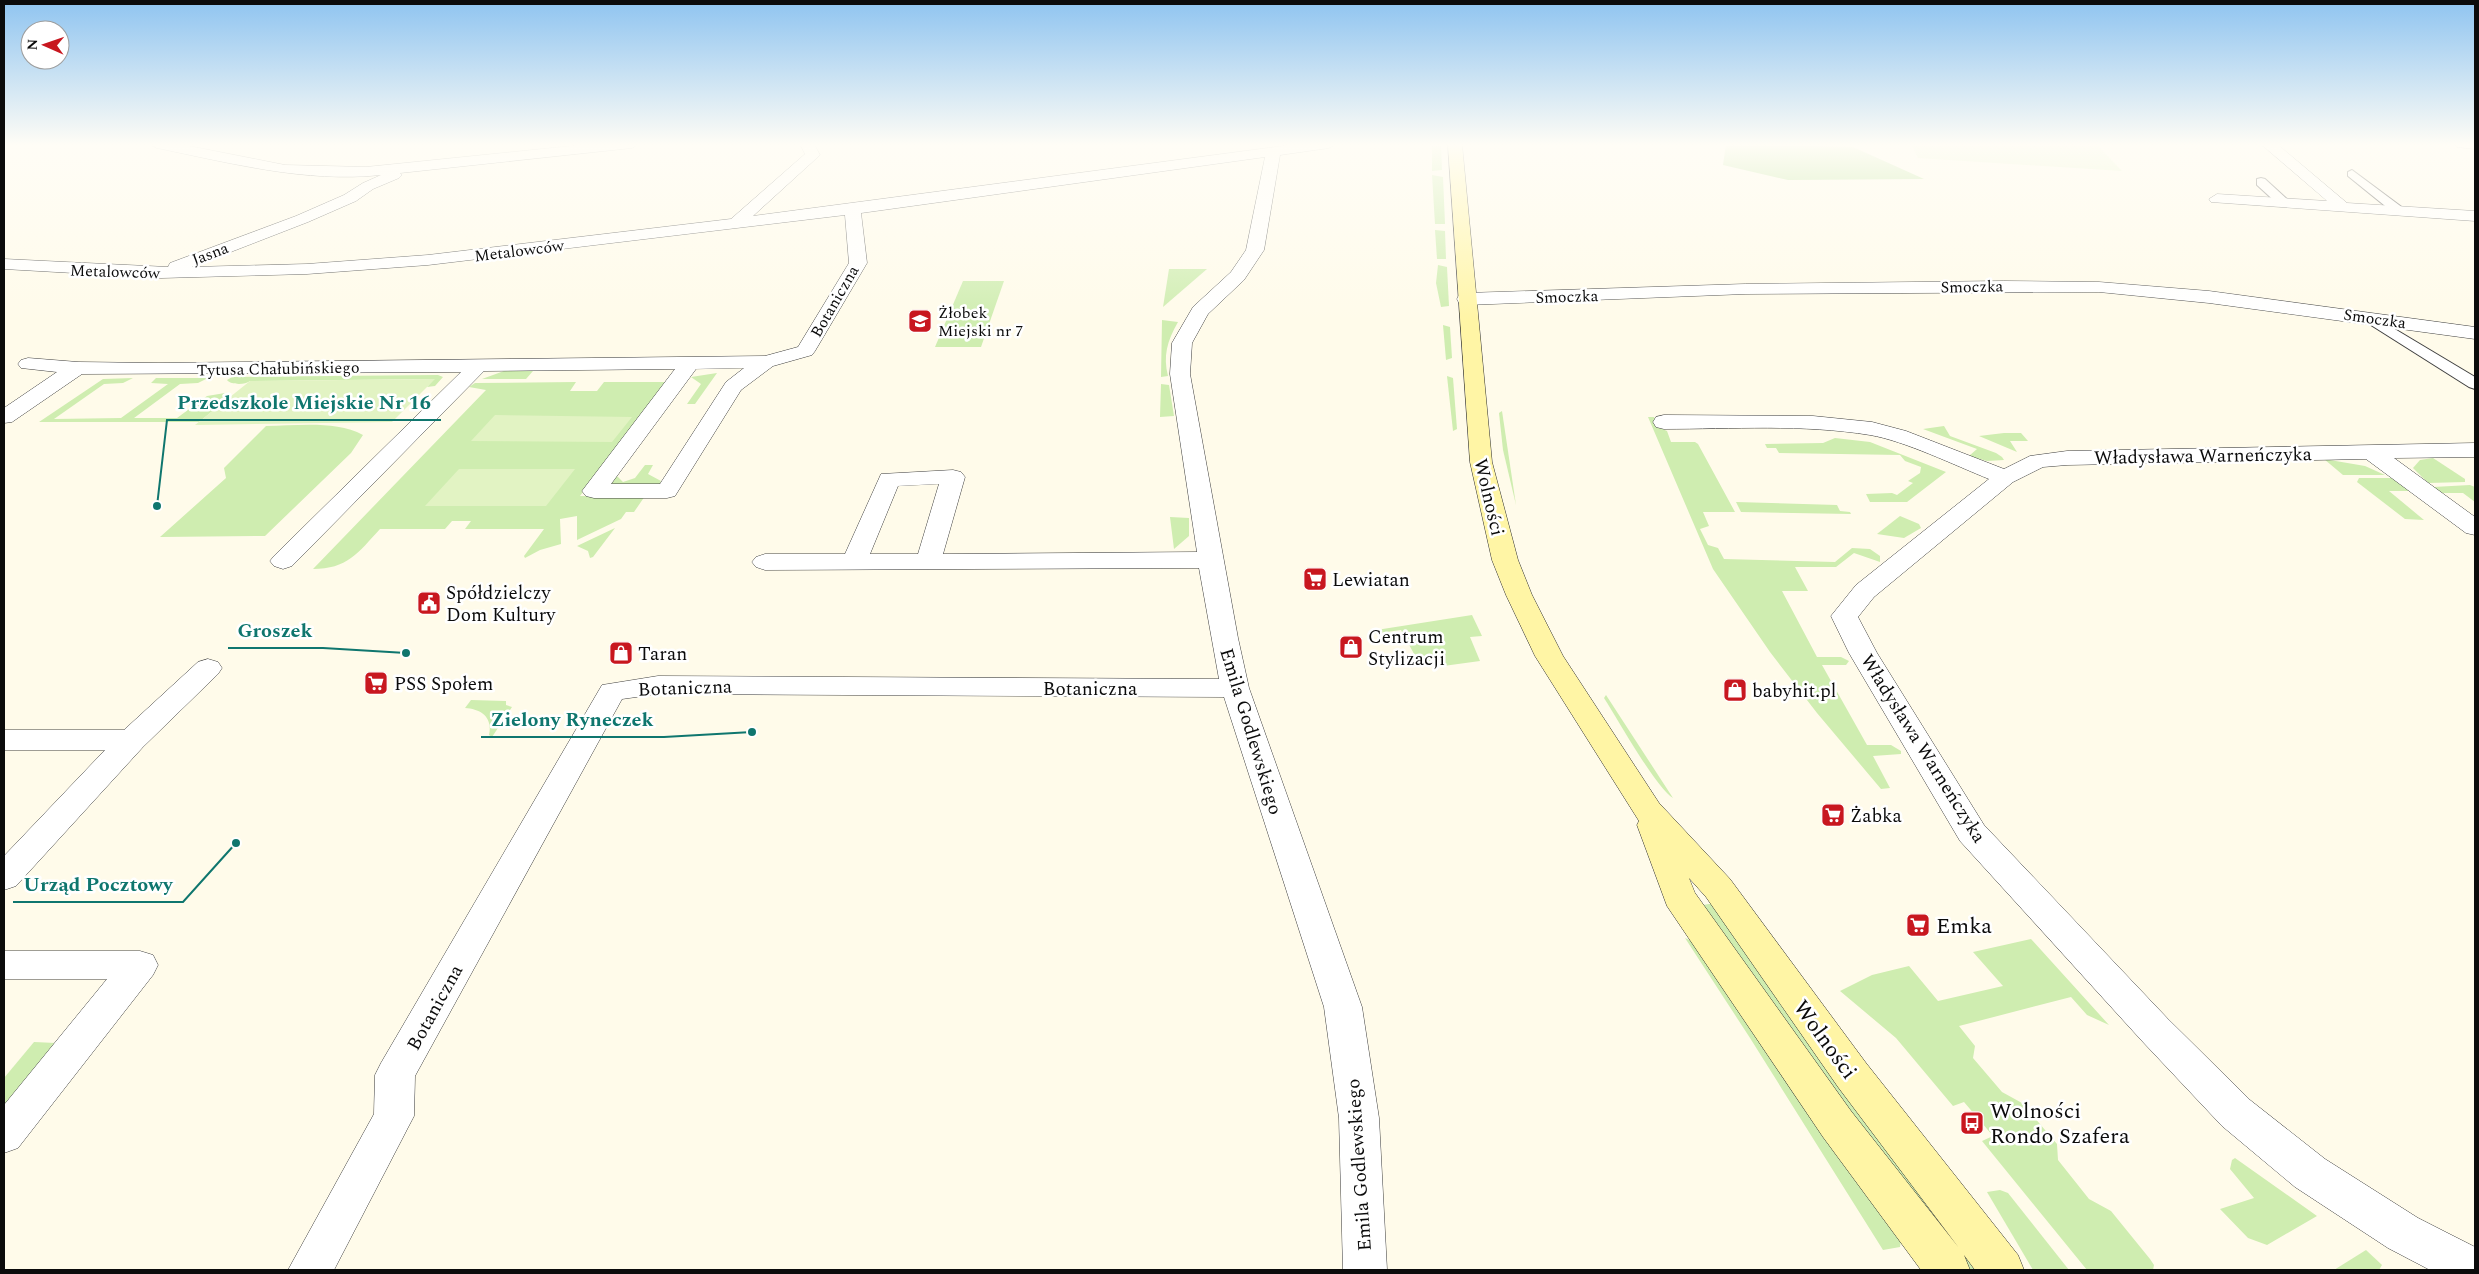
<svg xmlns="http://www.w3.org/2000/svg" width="2479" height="1274" font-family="Spectral,serif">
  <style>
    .green { fill: #cfedb0 }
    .forest { fill: #b2df8e }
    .pitch { fill: #e2f3c3 }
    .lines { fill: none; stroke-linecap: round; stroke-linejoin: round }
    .lane-casing { stroke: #3e3e3e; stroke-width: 2 }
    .street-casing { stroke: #3e3e3e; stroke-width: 1 }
    .secondary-casing { stroke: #2d2d2d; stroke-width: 1 }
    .lane { fill: #fff; fill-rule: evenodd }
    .street { fill: #fff; fill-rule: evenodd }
    .secondary { fill: #fff5a5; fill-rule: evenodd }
    .labels { text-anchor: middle; stroke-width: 5; stroke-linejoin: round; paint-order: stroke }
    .far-street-label { font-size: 16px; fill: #0b0b0b; stroke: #fff }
    .far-poi-label { font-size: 16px; fill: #0b0b0b; stroke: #fff; text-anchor: start }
    .street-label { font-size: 19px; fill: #0b0b0b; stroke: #fff }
    .poi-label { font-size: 19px; fill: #0b0b0b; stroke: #fff; text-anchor: start }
    .near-poi-label { font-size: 22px; fill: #0b0b0b; stroke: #fff; text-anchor: start }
    .near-street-label { font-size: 22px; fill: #0b0b0b; stroke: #fff }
    .leader { fill: none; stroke: #0f766e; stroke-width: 2 }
    .callout-dot { fill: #0f766e; stroke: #fff; stroke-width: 2 }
    .callout-label { font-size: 20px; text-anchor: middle; font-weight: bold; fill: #0f766e; stroke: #fff; stroke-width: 5; stroke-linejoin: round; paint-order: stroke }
  </style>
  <rect width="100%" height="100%" fill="#fffbea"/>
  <g class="green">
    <path d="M 1432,144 L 1441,144 L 1442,170 L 1432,171 Z"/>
    <path d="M 1432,175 L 1443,177 L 1445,224 L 1435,224 Z"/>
    <path d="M 1435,230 L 1445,231 L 1446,259 L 1437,259 Z"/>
    <path d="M 1438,265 L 1447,267 L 1449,306 L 1441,307 L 1436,283 Z"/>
    <path d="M 1169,269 L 1207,269 L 1163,307 Z"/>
    <path d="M 963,281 L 1004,281 L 981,347 L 935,347 Z"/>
    <path d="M 1162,320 L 1178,322 C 1167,341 1163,356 1168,376 L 1161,377 Z"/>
    <path d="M 1443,325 L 1450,327 L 1452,358 L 1446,360 Z"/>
    <path d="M 504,371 L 533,371 L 526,379 L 482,379 Z"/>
    <path d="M 717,373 L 695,404 L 687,404 L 701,384 L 691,377 Z"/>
    <path d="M 438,375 L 443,377 L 435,386 L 427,387 L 434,379 L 250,381 C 245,385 231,385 227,380 L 232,377 Z"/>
    <path d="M 1447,376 L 1453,378 L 1457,429 L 1453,431 Z"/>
    <path d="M 133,378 L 123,383 L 104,384 L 54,419 L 121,418 L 168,384 L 151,383 L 156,378 L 208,378 L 198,383 L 180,384 L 134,418 L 177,418 L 207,396 L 225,393 L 222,396 L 231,396 L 199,422 L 39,422 L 103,379 Z"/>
    <path d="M 576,382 L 570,391 L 597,391 L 604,382 L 665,382 L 580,496 L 645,496 L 634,512 L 626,512 L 621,519 L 577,540 L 577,516 L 560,519 L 561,544 L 540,550 L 525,558 L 524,556 L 544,529 L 465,529 L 471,521 L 452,521 L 445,529 L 380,529 C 358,553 347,569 313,569 L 486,390 L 469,387 L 475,383 Z"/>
    <path d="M 1161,384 L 1169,385 L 1174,416 L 1160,417 Z"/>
    <path d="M 1502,411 L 1516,505 L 1503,450 L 1499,413 Z"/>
    <path d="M 1648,417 L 1654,417 L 1658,427 L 1667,431 L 1671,442 L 1695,442 L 1698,444 L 1735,512 L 1703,512 L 1709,526 L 1700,529 L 1708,545 L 1718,548 L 1724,559 L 1835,562 L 1852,548 L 1870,549 L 1880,556 L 1880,562 L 1854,553 L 1836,567 L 1795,567 L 1808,591 L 1782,591 L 1817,657 L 1841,657 L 1849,661 L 1846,665 L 1822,665 L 1867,745 L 1891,745 L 1901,751 L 1901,754 L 1873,756 L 1890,788 L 1881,789 L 1817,713 L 1770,652 L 1713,569 Z"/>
    <path d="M 266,426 C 296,426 335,420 363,435 L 351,453 L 265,536 L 160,537 L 226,478 L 224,468 Z"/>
    <path d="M 1944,426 L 1950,436 L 1996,453 L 2002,457 L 2004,460 L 1987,461 L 1969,456 L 1977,449 L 1923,429 Z"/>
    <path d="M 2004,433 L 2021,433 L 2028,441 L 2010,441 L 2017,452 L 1979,436 Z"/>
    <path d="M 1835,438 L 1870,442 L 1946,472 L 1907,502 L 1870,502 L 1866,494 L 1892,493 L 1897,495 L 1913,483 L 1908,481 L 1920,473 L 1921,467 L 1905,461 L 1900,455 L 1779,453 L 1776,448 L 1767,448 L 1765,444 L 1823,443 Z"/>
    <path d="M 2433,458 L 2465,479 L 2465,482 L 2428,483 L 2413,468 L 2420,460 Z"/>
    <path d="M 2324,459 L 2365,466 L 2385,475 L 2343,475 Z"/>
    <path d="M 645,465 L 653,465 L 648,474 L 661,481 L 659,485 L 610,487 L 612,477 L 617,476 L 623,482 L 635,478 Z"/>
    <path d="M 2359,478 L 2393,478 L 2409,491 L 2389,491 L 2424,520 L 2405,519 L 2357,482 Z"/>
    <path d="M 2470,485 L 2475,487 L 2475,502 L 2463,493 L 2440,493 L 2433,487 Z"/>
    <path d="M 1736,502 L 1837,505 L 1840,511 L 1850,512 L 1851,514 L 1741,512 Z"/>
    <path d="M 1900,516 L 1919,524 L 1921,528 L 1904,538 L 1877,534 Z"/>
    <path d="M 1170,517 L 1189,518 L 1189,536 L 1174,549 Z"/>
    <path d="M 615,528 L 593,557 L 590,558 L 588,551 L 577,546 Z"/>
    <path d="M 1472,615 L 1482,636 L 1470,637 L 1480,661 L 1436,667 L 1433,661 L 1419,663 L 1401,630 L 1372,634 L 1370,631 Z"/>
    <path d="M 1606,695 L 1673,798 C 1656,788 1617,718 1604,698 Z"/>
    <path d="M 471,700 L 506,701 L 506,705 L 512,707 L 492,737 L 489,735 C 493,717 481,709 465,708 Z"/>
    <path d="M 1714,903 L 1937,1208 L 1985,1270 L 1964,1270 L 1896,1181 L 1698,906 Z"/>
    <path d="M 1685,938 L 1692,941 L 1901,1240 L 1900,1247 L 1883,1250 L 1750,1038 Z"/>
    <path d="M 2031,939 L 2109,1025 L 2087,1015 L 2071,997 L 1959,1026 L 1975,1046 L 1973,1058 L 2002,1092 L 2022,1103 L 2057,1144 L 2058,1160 L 2089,1199 L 2111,1211 L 2150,1259 L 2154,1265 L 2153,1270 L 2087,1270 L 1982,1141 L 1993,1136 L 1964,1102 L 1953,1106 L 1896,1038 L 1840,991 L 1872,975 L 1909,966 L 1938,1001 L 2003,986 L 1973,952 Z"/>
    <path d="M 34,1042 L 56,1043 L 4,1106 L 4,1078 Z"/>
    <path d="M 2235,1158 L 2317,1216 L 2267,1245 L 2248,1238 L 2220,1209 L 2254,1198 L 2230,1169 L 2232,1160 Z"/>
    <path d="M 2000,1190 L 2008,1193 L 2069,1270 L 2033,1270 L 1987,1192 Z"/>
    <path d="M 2366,1250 L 2382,1265 L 2379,1270 L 2334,1270 Z"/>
  </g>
  <path class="forest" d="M 1726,144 L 1853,147 L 1924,179 L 1788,180 L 1723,165 Z"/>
  <g class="pitch">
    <path d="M 1911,144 L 2096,144 L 2122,171 L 1918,158 Z"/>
    <path d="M 435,379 L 392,422 L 195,425 L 250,381 Z"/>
    <path d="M 495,415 L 632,417 L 612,442 L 471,441 Z"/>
    <path d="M 459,469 L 575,469 L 546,506 L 425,506 Z"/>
  </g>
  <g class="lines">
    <g class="lane-casing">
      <g id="lane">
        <path d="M 2352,170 L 2403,208 L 2405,211 L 2403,214 L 2395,214 L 2348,176 L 2348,172 Z"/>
        <path d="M 2261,178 L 2265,179 L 2288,200 L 2290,203 L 2288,206 L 2280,206 L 2257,185 L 2257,179 Z"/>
        <path d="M 2368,313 L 2475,377 L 2475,389 L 2469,387 L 2363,320 L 2361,317 L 2363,314 Z"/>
      </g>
    </g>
    <g class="street-casing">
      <g id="street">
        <path d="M 150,144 L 179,144 L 285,165 L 366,167 L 591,144 L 639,144 L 632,148 L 400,173 L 402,175 L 399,178 L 373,189 L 356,201 L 308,222 L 192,267 L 307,264 L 428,255 L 731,219 L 805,154 L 800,144 L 814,144 L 820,155 L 753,216 L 1298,144 L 1336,144 L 1329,148 L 1280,155 L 1264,250 L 1244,280 L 1208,314 L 1192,343 L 1190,374 L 1238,638 L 1249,688 L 1362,1007 L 1379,1118 L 1387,1270 L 1343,1270 L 1339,1118 L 1324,1007 L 1224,697 L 658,694 L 622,699 L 415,1076 L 414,1116 L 334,1270 L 288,1270 L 374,1114 L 375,1075 L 381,1063 L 602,685 L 658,676 L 1219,679 L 1199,568 L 765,570 L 756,567 L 752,562 L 756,557 L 765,554 L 845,554 L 881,474 L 953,470 L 961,472 L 965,477 L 943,554 L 1197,552 L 1170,374 L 1172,343 L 1193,307 L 1231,272 L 1246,250 L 1265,157 L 861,213 L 867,263 L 815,351 L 812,355 L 773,366 L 741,390 L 675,496 L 667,498 L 594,498 L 586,496 L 582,491 L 675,369 L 484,371 L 292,566 L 283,569 L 274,566 L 270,561 L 274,556 L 461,372 L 82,374 L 12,422 L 4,423 L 4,408 L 57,372 L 21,368 L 18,364 L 21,360 L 28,358 L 78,362 L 158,363 L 765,356 L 798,347 L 849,263 L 845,215 L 428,265 L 307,274 L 161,278 L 4,269 L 4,259 L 168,267 L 170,263 L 296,216 L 344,195 L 363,183 L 381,175 C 306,183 230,163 157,148 ZM 744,368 L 726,382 L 660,484 L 611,484 L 696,369 ZM 939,484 L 918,554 L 870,554 L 898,486 Z"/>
        <path d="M 2261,144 L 2277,144 L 2347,203 L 2475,211 L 2475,221 L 2211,202 L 2209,199 L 2217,194 L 2327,201 Z"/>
        <path d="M 2455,144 L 2475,144 L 2475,149 L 2457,147 Z"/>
        <path d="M 2004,281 L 2099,282 L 2209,291 L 2475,327 L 2475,339 L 2209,303 L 2099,292 L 1745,294 L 1466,305 L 1459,303 L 1457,299 L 1459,295 L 1466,293 L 1745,284 Z"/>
        <path d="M 1664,415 L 1813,416 L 1872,422 L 1906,431 L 2004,469 L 2030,456 L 2067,451 L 2475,443 L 2475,457 L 2394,458 L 2475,517 L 2475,535 L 2466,533 L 2366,459 L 2067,465 L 2043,467 L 2013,482 L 1874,597 L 1858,617 L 1877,653 L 1984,825 L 2168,1019 L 2250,1100 L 2325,1159 L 2418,1218 L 2475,1247 L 2475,1270 L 2430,1270 L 2388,1248 L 2295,1187 L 2222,1126 L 2142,1041 L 1960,841 L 1849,653 L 1831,616 L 1856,585 L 1989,479 C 1954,465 1905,441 1870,435 C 1803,424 1732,429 1664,429 L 1656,427 L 1653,422 L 1656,417 Z"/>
        <path d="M 208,659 L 218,662 L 222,668 L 218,674 L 143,747 L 16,886 L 4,890 L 4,856 L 105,750 L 4,750 L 4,730 L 124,730 L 198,662 Z"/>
        <path d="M 4,951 L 140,951 L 153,955 L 158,965 L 153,975 L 18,1148 L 4,1153 L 4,1105 L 107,979 L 4,979 Z"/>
      </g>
    </g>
    <g class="secondary-casing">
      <path id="secondary" d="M 1448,144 L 1462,144 L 1492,462 L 1518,560 L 1532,595 L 1563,656 L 1659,803 L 1730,879 L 1866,1063 L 2018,1255 L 2024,1270 L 1975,1270 L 1964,1255 L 1970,1270 L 1921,1270 L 1823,1137 L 1667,906 L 1637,825 L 1639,821 L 1535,656 L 1506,595 L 1492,560 L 1470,462 ZM 1689,878 L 1706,897 L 1838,1087 L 1959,1248 L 1851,1111 L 1695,893 Z"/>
    </g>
    <use href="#lane" class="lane"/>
    <use href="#street" class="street"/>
    <use href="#secondary" class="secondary"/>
  </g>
  <linearGradient id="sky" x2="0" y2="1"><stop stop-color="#8fc4f0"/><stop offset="0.45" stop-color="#fffdf6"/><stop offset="1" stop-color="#fffdf6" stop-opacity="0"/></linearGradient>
  <rect width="2479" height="322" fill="url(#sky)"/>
  <defs>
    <g id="school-square" transform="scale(1.25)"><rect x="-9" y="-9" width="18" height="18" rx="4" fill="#c8171f" stroke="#fff"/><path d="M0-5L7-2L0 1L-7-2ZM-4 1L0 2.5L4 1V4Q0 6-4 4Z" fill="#fff"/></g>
    <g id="supermarket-square" transform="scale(1.25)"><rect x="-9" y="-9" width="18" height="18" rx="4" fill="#c8171f" stroke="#fff"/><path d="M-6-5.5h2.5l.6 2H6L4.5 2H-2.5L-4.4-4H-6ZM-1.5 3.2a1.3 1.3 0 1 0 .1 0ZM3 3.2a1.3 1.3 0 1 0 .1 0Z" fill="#fff"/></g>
    <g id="civic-square" transform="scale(1.25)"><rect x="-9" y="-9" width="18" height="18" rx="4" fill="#c8171f" stroke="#fff"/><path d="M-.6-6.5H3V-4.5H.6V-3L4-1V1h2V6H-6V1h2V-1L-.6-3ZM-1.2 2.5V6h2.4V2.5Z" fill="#fff"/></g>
    <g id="shop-square" transform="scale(1.25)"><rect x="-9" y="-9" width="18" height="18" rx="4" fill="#c8171f" stroke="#fff"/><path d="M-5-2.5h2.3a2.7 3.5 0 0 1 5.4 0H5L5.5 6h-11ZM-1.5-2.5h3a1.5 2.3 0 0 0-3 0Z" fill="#fff"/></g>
    <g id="bus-square" transform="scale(1.25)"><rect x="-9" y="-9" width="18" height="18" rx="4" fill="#c8171f" stroke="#fff"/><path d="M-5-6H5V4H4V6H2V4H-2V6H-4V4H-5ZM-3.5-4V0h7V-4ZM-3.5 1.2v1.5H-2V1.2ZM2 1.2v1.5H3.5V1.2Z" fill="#fff"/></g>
  </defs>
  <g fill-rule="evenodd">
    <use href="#school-square" x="920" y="321"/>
    <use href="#supermarket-square" x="1315" y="579"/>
    <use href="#civic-square" x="429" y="603"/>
    <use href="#shop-square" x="1351" y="647"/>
    <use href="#shop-square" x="621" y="653"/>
    <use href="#supermarket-square" x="376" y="683"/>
    <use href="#shop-square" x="1735" y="690"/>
    <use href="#supermarket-square" x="1833" y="815"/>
    <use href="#supermarket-square" x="1918" y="925"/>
    <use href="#bus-square" x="1972" y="1123"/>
  </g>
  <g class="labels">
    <g class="far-street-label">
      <text transform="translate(519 250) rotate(-7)" y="6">Metalowców</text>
      <text transform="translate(210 253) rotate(-21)" y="6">Jasna</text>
      <text transform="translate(115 271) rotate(2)" y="6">Metalowców</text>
      <text transform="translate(1972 286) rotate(-1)" y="6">Smoczka</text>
      <text transform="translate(1567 296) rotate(-2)" y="6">Smoczka</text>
      <text transform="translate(834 301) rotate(-60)" y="6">Botaniczna</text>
      <text transform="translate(2375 318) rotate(8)" y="6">Smoczka</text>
      <text transform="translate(278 368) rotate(-1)" y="6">Tytusa Chałubińskiego</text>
    </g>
    <g class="far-poi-label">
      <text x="938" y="318">Żłobek<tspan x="938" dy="18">Miejski nr 7</tspan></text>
    </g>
    <g class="street-label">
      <text transform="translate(2203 455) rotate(-1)" y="7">Władysława Warneńczyka</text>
      <text transform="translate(1490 497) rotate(77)" y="7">Wolności</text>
      <text transform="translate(685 687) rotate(-2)" y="7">Botaniczna</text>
      <text x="1090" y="695">Botaniczna</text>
      <text transform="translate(1252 731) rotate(73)" y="7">Emila Godlewskiego</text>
      <text transform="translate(1924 748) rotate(58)" y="7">Władysława Warneńczyka</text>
      <text transform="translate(434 1007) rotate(-61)" y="7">Botaniczna</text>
      <text transform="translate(1358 1165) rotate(-94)" y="7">Emila Godlewskiego</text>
    </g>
    <g class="poi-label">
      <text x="1332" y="586">Lewiatan</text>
      <text x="446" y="599">Spółdzielczy<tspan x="446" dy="22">Dom Kultury</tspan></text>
      <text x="1368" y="643">Centrum<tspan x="1368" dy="22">Stylizacji</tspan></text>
      <text x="638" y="660">Taran</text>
      <text x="394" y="690">PSS Społem</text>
      <text x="1752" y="697">babyhit.pl</text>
      <text x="1850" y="822">Żabka</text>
    </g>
    <g class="near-poi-label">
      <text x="1936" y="933">Emka</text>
      <text x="1990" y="1118">Wolności<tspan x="1990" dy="25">Rondo Szafera</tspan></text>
    </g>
    <g class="near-street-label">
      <text transform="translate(1826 1039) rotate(54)" y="8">Wolności</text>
    </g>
  </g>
  <path class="leader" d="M157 506L167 420H441M406 653L323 648H228M752 732L664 737H481M236 843L183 902H13"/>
  <g class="callout-dot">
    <circle cx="157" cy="506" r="5"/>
    <circle cx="406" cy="653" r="5"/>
    <circle cx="752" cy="732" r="5"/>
    <circle cx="236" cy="843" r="5"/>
  </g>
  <g class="callout-label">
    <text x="304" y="409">Przedszkole Miejskie Nr 16</text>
    <text x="275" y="637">Groszek</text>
    <text x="572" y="726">Zielony Ryneczek</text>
    <text x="98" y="891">Urząd Pocztowy</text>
  </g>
  <rect width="2479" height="1274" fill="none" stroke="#0b0b0b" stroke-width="10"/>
  <g transform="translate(45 45) rotate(272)"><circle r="24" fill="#ffffff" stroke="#9d9d9d"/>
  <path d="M0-4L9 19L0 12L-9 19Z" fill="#c8171f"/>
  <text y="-8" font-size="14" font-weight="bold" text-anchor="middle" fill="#0b0b0b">N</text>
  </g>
</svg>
